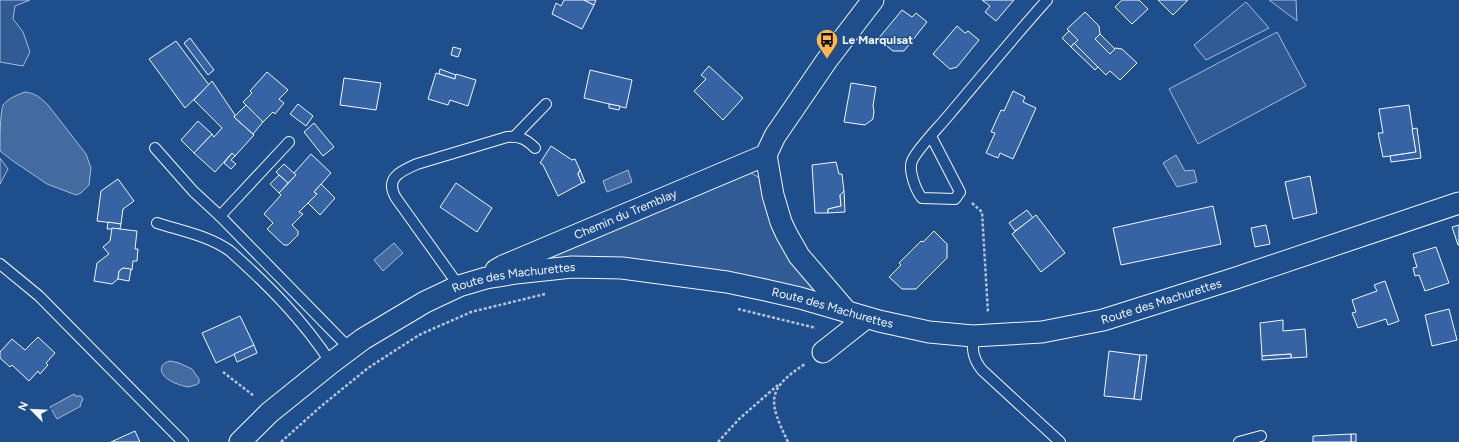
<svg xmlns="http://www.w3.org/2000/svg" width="1459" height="442" font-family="Figtree,sans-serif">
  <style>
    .built { fill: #305b95; stroke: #a8bbd7 }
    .water { fill: #446ba0; stroke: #a8bbd7 }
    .building { fill: #3563a3; stroke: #f2f6ff }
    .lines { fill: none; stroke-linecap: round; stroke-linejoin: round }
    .service-casing { stroke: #f2f6ff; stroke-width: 12 }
    .minor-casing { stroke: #f2f6ff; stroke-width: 23 }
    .path { stroke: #b3c4dc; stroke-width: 2.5; stroke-dasharray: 3 2; stroke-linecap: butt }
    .service { stroke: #1f4e8c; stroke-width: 10 }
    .minor { stroke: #1f4e8c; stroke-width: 21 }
    .labels { text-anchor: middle; stroke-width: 3; stroke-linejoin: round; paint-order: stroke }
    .poi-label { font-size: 12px; font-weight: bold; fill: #f2f6ff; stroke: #1f4e8c; text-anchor: start }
    .street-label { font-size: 12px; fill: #f2f6ff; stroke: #1f4e8c }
  </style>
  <rect width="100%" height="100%" fill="#1f4e8c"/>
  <g class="built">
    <path d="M 0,0 L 30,0 L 15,6 L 13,19 L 23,32 L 30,52 L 23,66 L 0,62 Z"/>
    <path d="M 1269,0 L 1296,0 L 1297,21 Z"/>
    <path d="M 1246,2 L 1269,28 L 1206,60 L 1194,45 Z"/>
    <path d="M 1277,32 L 1306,86 L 1198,144 L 1169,89 Z"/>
    <path d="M 0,158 L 8,169 L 0,184 Z"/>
    <path d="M 751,173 L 760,178 L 816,289 L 813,292 L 536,261 Z"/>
  </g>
  <g class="water">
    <path d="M 25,92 C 35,93 41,98 48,105 L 86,154 L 91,168 L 90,176 L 89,185 L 81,193 L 76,195 L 47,184 L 13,161 L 0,151 C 0,140 0,113 3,105 C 9,98 17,95 25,92 Z"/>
    <path d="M 1176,155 L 1185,171 L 1194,170 L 1197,182 L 1177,187 L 1163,163 Z"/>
    <path d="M 628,170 L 632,182 L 607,192 L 603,181 Z"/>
    <path d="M 394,243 L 403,253 L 383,271 L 374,260 Z"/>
    <path d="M 170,361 L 179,363 L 192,369 L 199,379 L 199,383 L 196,385 L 195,385 L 189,387 C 180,386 157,378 162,366 C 164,363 166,362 170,361 Z"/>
    <path d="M 74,394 L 75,396 L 81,396 L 83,399 L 80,405 L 81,406 L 57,419 L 50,407 Z"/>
  </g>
  <g class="building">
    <path d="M 564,0 L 584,0 L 594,5 L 582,29 L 552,14 L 556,3 L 561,6 Z"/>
    <path d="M 584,0 L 596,0 L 594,5 Z"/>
    <path d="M 982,0 L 1014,0 L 996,21 L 985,12 L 990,6 Z"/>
    <path d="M 1122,0 L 1139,0 L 1148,9 L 1132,24 L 1115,7 Z"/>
    <path d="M 1158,0 L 1188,0 L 1173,15 Z"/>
    <path d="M 902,10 L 912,17 L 916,13 L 927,22 L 904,51 L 893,51 L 878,39 Z"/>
    <path d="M 1085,12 L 1099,26 L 1100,34 L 1095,39 L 1110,54 L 1115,48 L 1122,49 L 1137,63 L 1120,80 L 1110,71 L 1106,75 L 1074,43 L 1078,40 L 1067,29 Z"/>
    <path d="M 957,26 L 965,33 L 968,31 L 979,40 L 957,67 L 950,69 L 933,54 Z"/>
    <path d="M 1069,31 L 1078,40 L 1071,47 L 1062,38 Z"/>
    <path d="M 1100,34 L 1115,49 L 1110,54 L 1095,39 Z"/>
    <path d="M 190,38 L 214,70 L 208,75 L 184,43 Z"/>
    <path d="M 176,41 L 209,85 L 185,108 L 149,59 Z"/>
    <path d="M 1074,43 L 1098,67 L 1095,70 L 1071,47 Z"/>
    <path d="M 453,47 L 461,49 L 458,57 L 451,55 Z"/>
    <path d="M 709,66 L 743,98 L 723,120 L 694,91 L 706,79 L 701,75 Z"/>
    <path d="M 440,69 L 456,75 L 455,79 L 439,74 Z"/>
    <path d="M 590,70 L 632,80 L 626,108 L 584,98 Z"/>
    <path d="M 267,72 L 288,90 L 279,99 L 284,103 L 275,114 L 273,112 L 263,122 L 243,102 L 252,93 L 250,91 Z"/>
    <path d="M 436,73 L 455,79 L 456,74 L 476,80 L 468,106 L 450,100 L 448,105 L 428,99 Z"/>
    <path d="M 344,78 L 381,83 L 376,110 L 340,105 Z"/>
    <path d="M 212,81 L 235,115 L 234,117 L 254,135 L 235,156 L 232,153 L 215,172 L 194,153 L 212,134 L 214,137 L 222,128 L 194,100 Z"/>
    <path d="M 851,83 L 876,87 L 873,106 L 874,111 L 873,119 L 865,125 L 844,122 Z"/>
    <path d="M 1013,91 L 1025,97 L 1023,102 L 1036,108 L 1013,159 L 1000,153 L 998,158 L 986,153 L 995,133 L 991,132 L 1001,110 L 1004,111 Z"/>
    <path d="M 298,104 L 313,116 L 306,126 L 290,114 Z"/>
    <path d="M 609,104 L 620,106 L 619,110 L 609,108 Z"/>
    <path d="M 246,105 L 263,122 L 253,134 L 234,117 Z"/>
    <path d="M 1409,105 L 1416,152 L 1383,157 L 1378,133 L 1383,133 L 1379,109 Z"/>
    <path d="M 198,121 L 212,134 L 194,153 L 181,140 Z"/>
    <path d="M 314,123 L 334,147 L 323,156 L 304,132 Z"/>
    <path d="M 1417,128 L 1421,158 L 1391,162 L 1390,156 L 1416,152 L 1412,129 Z"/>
    <path d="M 551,146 L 572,160 L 575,159 L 580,170 L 578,174 L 582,183 L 558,196 L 543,165 L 540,163 Z"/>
    <path d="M 232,153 L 235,156 L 231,160 L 236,164 L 231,169 L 224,163 Z"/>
    <path d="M 311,154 L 331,173 L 314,192 L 317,194 L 299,212 L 303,214 L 292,225 L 298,231 L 298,235 L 288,245 L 284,245 L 267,229 L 273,223 L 264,214 L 281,195 L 279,193 L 296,175 L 294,173 Z"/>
    <path d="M 836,162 L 839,174 L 842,174 L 844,191 L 840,195 L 841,206 L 828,209 L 828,213 L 815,213 L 812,165 Z"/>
    <path d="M 284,164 L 296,175 L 288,183 L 276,172 Z"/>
    <path d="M 580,170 L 585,182 L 582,183 L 578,174 Z"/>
    <path d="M 279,175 L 288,183 L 279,193 L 270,184 Z"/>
    <path d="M 1310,176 L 1317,213 L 1293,219 L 1285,182 Z"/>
    <path d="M 118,179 L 134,201 L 123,209 L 121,224 L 97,221 L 101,191 Z"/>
    <path d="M 456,183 L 492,208 L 477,232 L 440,207 Z"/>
    <path d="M 321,184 L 335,198 L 320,215 L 308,203 L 317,194 L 314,192 Z"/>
    <path d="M 844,191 L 845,212 L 828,213 L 828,209 L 841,206 L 840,195 Z"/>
    <path d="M 1213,206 L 1221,244 L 1121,265 L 1113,228 Z"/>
    <path d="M 1027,210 L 1033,218 L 1015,231 L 1009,223 Z"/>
    <path d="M 1036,215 L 1065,253 L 1041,272 L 1012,234 Z"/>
    <path d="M 108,222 L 121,224 L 120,229 L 107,229 Z"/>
    <path d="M 1266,225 L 1270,244 L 1255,247 L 1251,228 Z"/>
    <path d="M 1459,225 L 1459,245 L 1458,245 L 1452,227 Z"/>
    <path d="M 112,228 L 137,231 L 135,249 L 138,249 L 137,261 L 133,261 L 132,270 L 123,268 L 119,271 L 118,279 L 112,284 L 94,281 L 97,263 L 109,254 L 103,247 L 110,241 Z"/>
    <path d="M 934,231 L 947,244 L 947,258 L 916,289 L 902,289 L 889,277 L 901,265 L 899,263 L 921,241 L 923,242 Z"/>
    <path d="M 1436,247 L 1449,283 L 1425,291 L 1419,275 L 1415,276 L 1413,268 L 1417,267 L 1413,254 Z"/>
    <path d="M 123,268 L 131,269 L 129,281 L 118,279 L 119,271 Z"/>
    <path d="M 1385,281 L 1399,321 L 1388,325 L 1386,319 L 1358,328 L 1352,313 L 1356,312 L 1352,300 L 1377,291 L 1374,285 Z"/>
    <path d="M 1449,309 L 1457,340 L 1432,346 L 1425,315 Z"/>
    <path d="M 240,316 L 254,345 L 216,363 L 202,333 Z"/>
    <path d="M 1283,320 L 1283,331 L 1305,329 L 1307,357 L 1291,358 L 1291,354 L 1262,356 L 1260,323 Z"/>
    <path d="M 38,337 L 55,353 L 46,363 L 48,365 L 40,374 L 38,371 L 29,381 L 12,365 L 10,367 L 0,358 L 0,352 L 12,339 L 25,350 Z"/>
    <path d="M 254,345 L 257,353 L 237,362 L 234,354 Z"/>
    <path d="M 1109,351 L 1140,355 L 1134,399 L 1104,396 Z"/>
    <path d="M 1291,354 L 1291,358 L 1262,360 L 1262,356 Z"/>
    <path d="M 1140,355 L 1147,355 L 1141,400 L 1134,399 Z"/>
    <path d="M 135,431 L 140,442 L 111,442 Z"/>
    <rect x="1351" y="434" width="5" height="8"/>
    <path d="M 1351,434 L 1351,442 L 1313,442 L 1313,436 Z"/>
  </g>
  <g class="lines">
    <g class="service-casing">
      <g id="service">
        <path d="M 515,136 L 546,104"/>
        <path d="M 931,136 L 960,192 L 955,199 L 922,198 C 916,191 908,170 912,161 C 917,149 939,127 948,116 C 981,77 1013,38 1047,0"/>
        <path d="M 289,142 L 220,216 L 350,349"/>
        <path d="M 155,148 L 193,191 L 220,216"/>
        <path d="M 157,223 C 182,231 209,236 230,251 C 268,285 303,320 331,363"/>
        <path d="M 0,264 L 39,296 L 183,442"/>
        <path d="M 459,286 L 396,198 C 384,178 401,171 417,164 L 507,137 C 520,136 526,139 535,148"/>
        <path d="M 973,336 C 972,350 973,359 982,370 L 1060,442"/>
        <path d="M 1239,442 L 1261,436"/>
      </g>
    </g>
    <g class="minor-casing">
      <g id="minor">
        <path id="s1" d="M 496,270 L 503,266 L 766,155"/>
        <path d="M 847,312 L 799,256 L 786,233 L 781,222 L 773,195 L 766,155 L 775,136 L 827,60 L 873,0"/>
        <path d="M 823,352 L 866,318"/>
        <path id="s2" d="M 240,442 L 269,413 L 331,363 L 363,339 L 425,302 L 459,286 L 486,278 L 516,273 L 572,267 L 622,268 L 727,282 L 765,290 L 800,298 L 879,321 L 929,332 L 973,336 L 1042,332 L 1103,320 L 1233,279 L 1459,203"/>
      </g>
    </g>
    <g class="path">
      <path d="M 972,203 L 982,212 L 988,313"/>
      <path d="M 738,309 L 816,328"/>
      <path d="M 223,372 L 254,396"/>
      <path d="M 281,442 L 319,408 L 368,368 L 419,335 L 471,312 L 545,294"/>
      <path d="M 718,442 L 739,419 L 778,385"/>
      <path d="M 788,442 C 769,402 765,390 805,364"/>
    </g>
    <use href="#service" class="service"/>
    <use href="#minor" class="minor"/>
  </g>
  <defs>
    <g id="bus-pin" transform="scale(1.15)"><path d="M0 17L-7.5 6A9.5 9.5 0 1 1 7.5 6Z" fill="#ffb74d" stroke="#1f4e8c"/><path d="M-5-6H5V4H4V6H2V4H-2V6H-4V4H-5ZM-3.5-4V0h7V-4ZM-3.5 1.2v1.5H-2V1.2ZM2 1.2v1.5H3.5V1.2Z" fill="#111"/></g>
  </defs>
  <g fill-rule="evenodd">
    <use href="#bus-pin" x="827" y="40"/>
  </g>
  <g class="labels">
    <g class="poi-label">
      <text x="842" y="44">Le Marquisat</text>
    </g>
    <g class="street-label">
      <text dy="4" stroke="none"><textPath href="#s1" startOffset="141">Chemin du Tremblay</textPath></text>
      <text dy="4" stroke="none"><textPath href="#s2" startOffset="326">Route des Machurettes</textPath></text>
      <text dy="4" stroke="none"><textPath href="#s2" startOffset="986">Route des Machurettes</textPath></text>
      <text dy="4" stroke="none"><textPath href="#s2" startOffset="650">Route des Machurettes</textPath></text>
    </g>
  </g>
  <g transform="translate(32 410) rotate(294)" stroke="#1f4e8c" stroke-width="3" paint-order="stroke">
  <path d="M0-3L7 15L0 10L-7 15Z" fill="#f2f6ff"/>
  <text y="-6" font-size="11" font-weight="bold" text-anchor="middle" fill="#f2f6ff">N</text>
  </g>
</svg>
